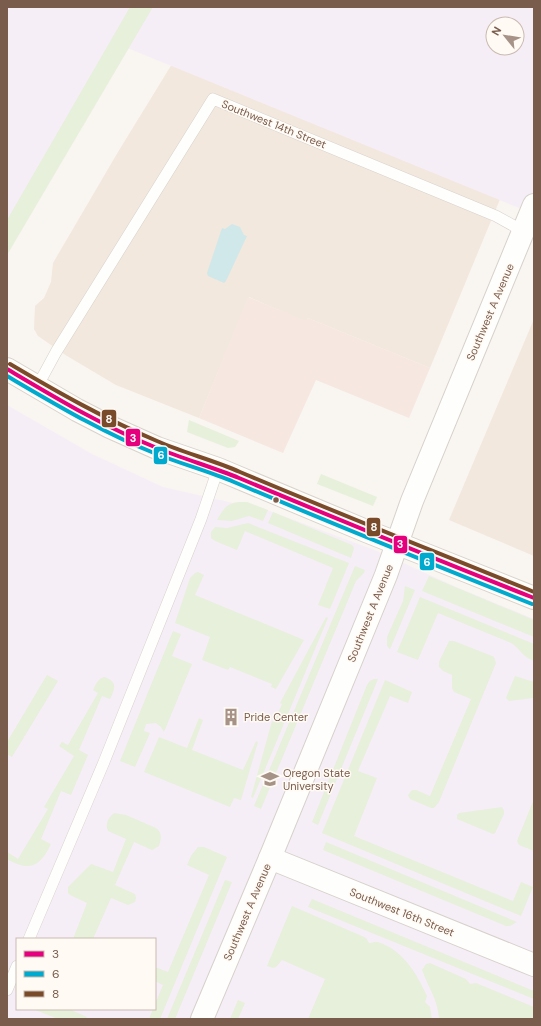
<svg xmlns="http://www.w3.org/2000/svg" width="541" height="1026" font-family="'DM Sans',sans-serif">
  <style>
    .residential { fill: #f2e8de }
    .commercial { fill: #f6e8e1 }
    .education { fill: #f6eef6; fill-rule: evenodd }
    .green { fill: #e7f0db }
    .water { fill: #d0e8ea }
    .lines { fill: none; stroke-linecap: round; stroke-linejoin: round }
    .lane-casing { stroke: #d7d1cb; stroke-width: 12 }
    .street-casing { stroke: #d7d1cb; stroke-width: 24 }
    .secondary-casing { stroke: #d9d2cb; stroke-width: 24 }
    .lane { stroke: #fefefd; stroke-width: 11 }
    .street { stroke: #fefefd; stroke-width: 22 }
    .secondary { stroke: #fefefd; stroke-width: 22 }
    .bus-1-casing { stroke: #fffaf3; stroke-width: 7 }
    .bus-2-casing { stroke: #fffaf3; stroke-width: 7 }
    .bus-3-casing { stroke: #fffaf3; stroke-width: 7 }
    .bus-1 { stroke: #e5007d; stroke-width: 4 }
    .bus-2 { stroke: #00a9ce; stroke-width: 4 }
    .bus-3 { stroke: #7a4b2a; stroke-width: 4 }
    .bus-dot { fill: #7a5c4d; stroke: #fffaf3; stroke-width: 1.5 }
    .labels { text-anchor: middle; stroke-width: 3; stroke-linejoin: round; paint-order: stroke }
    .street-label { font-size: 11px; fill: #7a5c4d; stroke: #fffaf3 }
    .poi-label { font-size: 11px; fill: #7a5c4d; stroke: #fffaf3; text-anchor: start }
    .line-badge { stroke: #fffaf3; stroke-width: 1.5 }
    .badge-label { font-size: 11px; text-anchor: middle; font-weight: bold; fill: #fff }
  </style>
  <rect width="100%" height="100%" fill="#f9f5f0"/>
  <g class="residential">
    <path d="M 207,7 L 493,48 L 517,48 L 534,117 L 430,368 L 308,318 L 306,322 L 249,297 L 199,418 L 116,385 L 67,356 L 38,336 L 34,329 L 35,306 L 44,298 L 51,282 L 53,263 L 118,152 Z"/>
    <path d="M 534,319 L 534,556 L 449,520 Z"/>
  </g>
  <path class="commercial" d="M 248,297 L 306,321 L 308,318 L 430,368 L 409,418 L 316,380 L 283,453 L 199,418 Z"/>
  <g class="education">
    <path d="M 7,7 L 534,7 L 534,199 L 529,212 L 125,47 L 7,248 ZM 493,24 L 517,24 L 517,48 L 493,48 Z"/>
    <path d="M 7,405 L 92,454 L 163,487 L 233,503 L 251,504 L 377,551 L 456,587 L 534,619 L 534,1019 L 7,1019 ZM 17,939 L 155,939 L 155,1009 L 17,1009 Z"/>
  </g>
  <g class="green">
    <path d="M 130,7 L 153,7 L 7,255 L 7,220 Z"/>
    <path d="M 189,420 L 239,441 L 235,447 L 228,448 L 187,432 Z"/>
    <path d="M 321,474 L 377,497 L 373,506 L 317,484 Z"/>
    <path d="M 240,502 L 247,502 L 268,510 L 263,521 L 249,516 L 232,521 L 217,520 C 223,509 227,503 240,502 Z"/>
    <path d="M 273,512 L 352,545 L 354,548 L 351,558 L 268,523 Z"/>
    <path d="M 248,523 L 349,563 L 330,609 L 318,605 L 333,568 L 245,531 L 237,550 L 215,541 L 211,538 L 211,532 L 215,527 L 227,528 Z"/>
    <path d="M 355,566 L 365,570 L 364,573 L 356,581 L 261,809 L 254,806 Z"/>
    <path d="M 198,572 L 204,575 L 195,595 L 304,640 L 276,689 L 271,687 L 272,684 L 230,667 L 228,670 L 202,660 L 210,637 L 175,623 L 190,578 L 195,573 Z"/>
    <path d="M 429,576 L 534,620 L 534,637 L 422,591 Z"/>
    <path d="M 405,586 L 415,590 L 390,649 L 387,646 L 387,637 L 403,601 Z"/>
    <path d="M 420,597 L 534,644 L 534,661 C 521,656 521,649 511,643 L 438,613 L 418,660 L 397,652 Z"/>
    <path d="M 326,617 L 328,618 L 253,798 L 251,797 L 272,721 L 274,722 L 282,704 L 280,703 Z"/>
    <path d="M 173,631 L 181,634 L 172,656 L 192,664 L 164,732 L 161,727 L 156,723 L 146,724 L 144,731 L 150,733 L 135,767 L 120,761 Z"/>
    <path d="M 449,641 L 454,641 L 492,656 L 494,657 L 496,663 L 439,802 L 434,808 L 431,808 L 410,799 L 408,795 L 412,790 L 416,790 L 430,796 L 471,699 L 454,692 L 452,688 L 452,675 L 443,671 L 439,667 L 439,662 Z"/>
    <path d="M 47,675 L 58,681 L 12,757 L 7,754 L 7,742 Z"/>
    <path d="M 515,676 L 534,682 L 534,698 L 509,701 L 506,698 Z"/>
    <path d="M 105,677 C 118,683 115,688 110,699 L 102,696 L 79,750 L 88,755 L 71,795 L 61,791 L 41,839 L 51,844 C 40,867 29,872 7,859 L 7,852 L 18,859 L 48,809 L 44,807 L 74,756 L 59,746 L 62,742 L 68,745 L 98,693 L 93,690 C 96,684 98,678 105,677 Z"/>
    <path d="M 374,679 L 378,679 L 318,825 L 312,822 L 367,685 L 370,681 Z"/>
    <path d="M 385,680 L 412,692 L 408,703 L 390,696 L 358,771 L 377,778 L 354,836 L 513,901 L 521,882 L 533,887 L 521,916 L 322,833 Z"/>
    <path d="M 199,718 L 203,720 L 192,750 L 243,770 L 256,741 L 258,742 L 241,800 L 234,798 L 230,807 L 144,772 L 159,737 L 187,748 Z"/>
    <path d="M 534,799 L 534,851 L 519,845 L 517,841 Z"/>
    <path d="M 502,807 L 504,811 L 504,814 L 495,833 L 493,834 L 457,819 L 457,815 L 459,813 Z"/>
    <path d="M 114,813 L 126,815 L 156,828 C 163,834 161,839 159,846 L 152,850 L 134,842 L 115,885 L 135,894 L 136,898 L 135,902 L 128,905 L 111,898 L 93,939 L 73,939 L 87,903 L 70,895 L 68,893 L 68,887 L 91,864 L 113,872 L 126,839 L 108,831 C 105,824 108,818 114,813 Z"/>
    <path d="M 326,842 L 517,922 L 510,926 L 506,926 L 323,850 Z"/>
    <path d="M 198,847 L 204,847 L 227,857 L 160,1019 L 149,1019 L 153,1009 L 155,1009 L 155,1004 L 163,985 L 155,981 L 155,967 L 168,972 L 209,875 L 187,865 L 191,856 Z"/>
    <path d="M 225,880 L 232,882 L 175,1019 L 167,1019 Z"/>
    <path d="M 312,899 L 534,991 L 534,999 L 308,907 Z"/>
    <path d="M 292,906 L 362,936 L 366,938 L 369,943 C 372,943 376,941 378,942 C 403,950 417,974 427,996 L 425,1002 L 430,1007 L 432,1019 L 308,1019 L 325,979 L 282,960 L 276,967 L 273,968 L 267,966 Z"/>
    <path d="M 430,963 L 466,979 L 470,984 L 476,983 L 534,1007 L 534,1019 L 439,1019 C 438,1000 428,987 422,970 L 426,964 Z"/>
    <path d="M 238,1000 L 245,1003 L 238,1019 L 230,1019 Z"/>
    <path d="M 33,1009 L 69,1009 L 87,1017 L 86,1019 L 58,1019 Z"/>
  </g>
  <path class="water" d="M 232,224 L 240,227 L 244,235 L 247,236 L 226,281 L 224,283 L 208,276 L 207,273 L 222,228 L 225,229 Z"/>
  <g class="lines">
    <g class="lane-casing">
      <g id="lane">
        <path d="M 37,387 L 56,352 L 213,99 L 496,216 L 523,231"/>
        <path d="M 29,939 L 104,762 L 201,519 L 218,469"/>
        <path d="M 7,990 L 17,966"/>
      </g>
    </g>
    <g class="street-casing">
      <g id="street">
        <path d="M 270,858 L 534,965"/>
        <path d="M 202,1019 L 270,858 L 386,575 L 412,501 L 534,205"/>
      </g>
    </g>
    <g class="secondary-casing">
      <path id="secondary" d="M 7,369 L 77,410 L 110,427 L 157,448 L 218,469 L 366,531 L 534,598"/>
    </g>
    <use href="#lane" class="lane"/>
    <use href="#street" class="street"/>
    <use href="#secondary" class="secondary"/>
    <g class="bus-1-casing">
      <path id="bus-1" d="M 7,369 C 56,398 104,427 157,448 C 184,459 212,467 239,478 C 337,519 435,559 534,598"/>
    </g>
    <g class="bus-2-casing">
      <path id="bus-2" d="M 7,376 C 55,404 103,433 154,453 C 181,464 208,471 234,482 C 333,524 432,564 532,604"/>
    </g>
    <g class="bus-3-casing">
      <path id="bus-3" d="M 10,364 C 59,393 105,419 157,441 C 184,453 213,460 240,472 C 337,513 436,552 534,592"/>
    </g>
    <use href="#bus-1" class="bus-1"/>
    <use href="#bus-2" class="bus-2"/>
    <use href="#bus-3" class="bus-3"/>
  </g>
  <defs>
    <g id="building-bare" transform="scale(1.38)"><path d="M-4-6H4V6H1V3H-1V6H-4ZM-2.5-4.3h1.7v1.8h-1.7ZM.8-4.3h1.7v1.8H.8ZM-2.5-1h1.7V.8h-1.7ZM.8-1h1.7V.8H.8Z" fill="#a69286" stroke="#fffaf3" stroke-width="2.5" paint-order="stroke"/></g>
    <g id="university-bare" transform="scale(1.38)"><path d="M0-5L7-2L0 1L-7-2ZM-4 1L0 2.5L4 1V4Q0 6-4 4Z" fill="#a69286" stroke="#fffaf3" stroke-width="2.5" paint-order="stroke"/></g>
  </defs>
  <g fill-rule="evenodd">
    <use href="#building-bare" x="231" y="717"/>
    <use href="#university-bare" x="270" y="779"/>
  </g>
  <circle class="bus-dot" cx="276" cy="500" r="3.5"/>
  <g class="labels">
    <g class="street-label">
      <text transform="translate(274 124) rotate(22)" y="4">Southwest 14th Street</text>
      <text transform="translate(490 312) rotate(-67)" y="4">Southwest A Avenue</text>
      <text transform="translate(370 613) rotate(-68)" y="4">Southwest A Avenue</text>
      <text transform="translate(247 912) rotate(-67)" y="4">Southwest A Avenue</text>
      <text transform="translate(402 912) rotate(22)" y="4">Southwest 16th Street</text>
    </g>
    <g class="poi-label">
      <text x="244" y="721">Pride Center</text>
      <text x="283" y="777">Oregon State<tspan x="283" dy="13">University</tspan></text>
    </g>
  </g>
  <g class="line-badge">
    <rect x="101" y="409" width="16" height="19" rx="4" fill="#7a4b2a"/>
    <rect x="125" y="428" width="16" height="19" rx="4" fill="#e5007d"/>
    <rect x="153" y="446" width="15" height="19" rx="4" fill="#00a9ce"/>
    <rect x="366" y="517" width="15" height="20" rx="4" fill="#7a4b2a"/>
    <rect x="393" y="535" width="15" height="19" rx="4" fill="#e5007d"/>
    <rect x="419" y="552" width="16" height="19" rx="4" fill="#00a9ce"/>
  </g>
  <g class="badge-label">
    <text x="109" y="423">8</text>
    <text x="133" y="442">3</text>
    <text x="161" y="459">6</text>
    <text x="374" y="531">8</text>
    <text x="400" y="548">3</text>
    <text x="427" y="566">6</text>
  </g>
  <rect width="541" height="1026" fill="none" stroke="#7a5c4d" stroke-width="16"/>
  <rect x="16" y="938" width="140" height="72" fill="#fffaf3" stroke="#cabbb1"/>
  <rect x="24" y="951" width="20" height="6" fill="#e5007d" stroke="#cabbb1"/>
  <text x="52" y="958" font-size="12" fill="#7a5c4d">3</text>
  <rect x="24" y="971" width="20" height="6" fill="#00a9ce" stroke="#cabbb1"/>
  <text x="52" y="978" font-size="12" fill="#7a5c4d">6</text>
  <rect x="24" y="991" width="20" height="6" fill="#7a4b2a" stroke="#cabbb1"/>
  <text x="52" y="998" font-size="12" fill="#7a5c4d">8</text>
  <g transform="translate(505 36) rotate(300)"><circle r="19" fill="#fffaf3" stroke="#cabbb1"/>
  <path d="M0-3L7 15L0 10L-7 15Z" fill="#a69286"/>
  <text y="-6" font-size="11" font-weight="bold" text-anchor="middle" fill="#7a5c4d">N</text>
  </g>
</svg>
